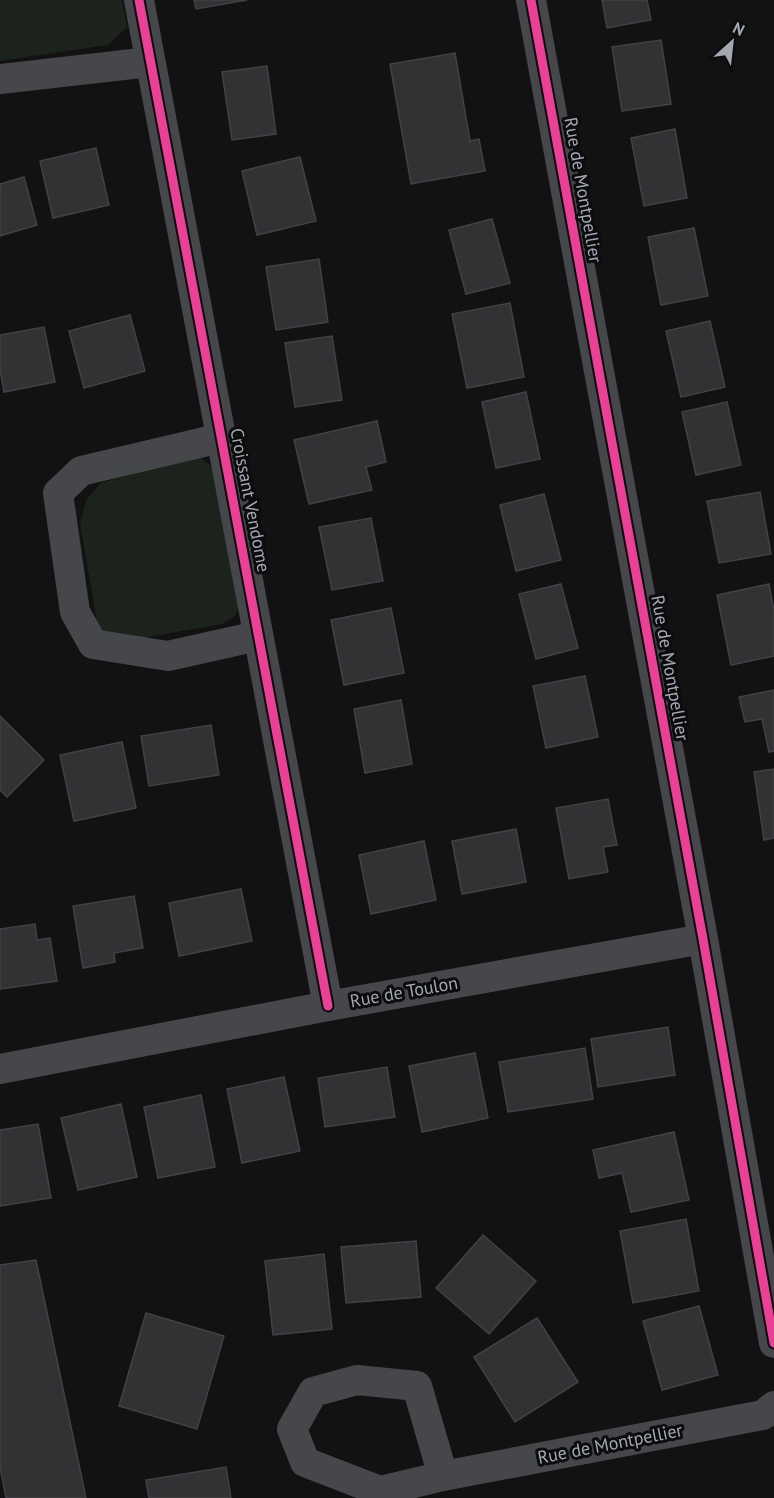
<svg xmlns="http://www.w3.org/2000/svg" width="774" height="1498" font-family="'PT Sans',sans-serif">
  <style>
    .green { fill: #1c221c }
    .building { fill: #323235; stroke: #414246; stroke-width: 1.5 }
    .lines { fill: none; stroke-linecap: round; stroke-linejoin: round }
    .minor { stroke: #46474a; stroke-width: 30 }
    .cycleway-casing { stroke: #0c0c0e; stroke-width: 13 }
    .cycleway { stroke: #ea4096; stroke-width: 9 }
    .labels { text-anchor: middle; stroke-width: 6; stroke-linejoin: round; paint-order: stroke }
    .street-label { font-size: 18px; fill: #a3a9b3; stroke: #0c0c0e }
  </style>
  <rect width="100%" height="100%" fill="#121212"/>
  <g class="green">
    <path d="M 0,0 L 122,0 L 127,27 L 108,45 L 0,61 Z"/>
    <path d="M 196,454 L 215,469 L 240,602 L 236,615 L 222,624 L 136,639 L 105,634 L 97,622 L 80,524 L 86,500 L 101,483 Z"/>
  </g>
  <g class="building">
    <path d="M 194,0 L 247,0 L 196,9 Z"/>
    <path d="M 602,0 L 647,0 L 651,20 L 607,28 Z"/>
    <path d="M 661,40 L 671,104 L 622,111 L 612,47 Z"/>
    <path d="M 455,53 L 470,141 L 479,139 L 485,171 L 411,184 L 390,64 Z"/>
    <path d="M 267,66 L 276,134 L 232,140 L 222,72 Z"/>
    <path d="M 675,129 L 687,198 L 644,206 L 631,138 Z"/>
    <path d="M 96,148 L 109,205 L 53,218 L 40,161 Z"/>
    <path d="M 300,157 L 316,221 L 257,235 L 242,171 Z"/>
    <path d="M 24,177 L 37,225 L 0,236 L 0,184 Z"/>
    <path d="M 492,219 L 510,283 L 466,294 L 449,230 Z"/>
    <path d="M 694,228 L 708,296 L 661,305 L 648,237 Z"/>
    <path d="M 319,259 L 328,322 L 276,330 L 266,267 Z"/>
    <path d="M 510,303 L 524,377 L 467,388 L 452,314 Z"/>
    <path d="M 130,315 L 145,371 L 84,388 L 69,331 Z"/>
    <path d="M 710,321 L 725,387 L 681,397 L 666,331 Z"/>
    <path d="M 44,327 L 55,382 L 4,392 L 0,369 L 0,335 Z"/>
    <path d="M 332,336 L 342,400 L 295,407 L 285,343 Z"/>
    <path d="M 526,392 L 540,459 L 496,468 L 482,402 Z"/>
    <path d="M 727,402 L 741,465 L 696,475 L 682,412 Z"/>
    <path d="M 377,421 L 386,462 L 366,467 L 372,490 L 309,504 L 294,440 Z"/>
    <path d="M 760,492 L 771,554 L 719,563 L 707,501 Z"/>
    <path d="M 544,494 L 561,560 L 516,571 L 500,505 Z"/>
    <path d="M 371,518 L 383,581 L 332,590 L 319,527 Z"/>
    <path d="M 561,584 L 578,648 L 536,659 L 519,594 Z"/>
    <path d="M 769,584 L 774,611 L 774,656 L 731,665 L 717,595 Z"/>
    <path d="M 391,608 L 404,673 L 344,685 L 331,620 Z"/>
    <path d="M 585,676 L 598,737 L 546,748 L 533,686 Z"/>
    <path d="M 774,690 L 774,751 L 769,752 L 762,719 L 745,722 L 739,697 Z"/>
    <path d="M 401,700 L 412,764 L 365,773 L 354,709 Z"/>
    <path d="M 0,716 L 44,760 L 7,797 L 0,790 Z"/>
    <path d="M 211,725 L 219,775 L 149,786 L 141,736 Z"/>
    <path d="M 122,742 L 136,808 L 74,821 L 60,755 Z"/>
    <path d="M 774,769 L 774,838 L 764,840 L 754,772 Z"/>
    <path d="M 608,799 L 617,845 L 603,847 L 608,872 L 569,879 L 556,808 Z"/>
    <path d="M 516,829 L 526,882 L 462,894 L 452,841 Z"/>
    <path d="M 424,841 L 436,900 L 371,914 L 359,855 Z"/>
    <path d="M 241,889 L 252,941 L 179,956 L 169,903 Z"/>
    <path d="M 134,896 L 143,948 L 114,953 L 115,962 L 83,968 L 73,906 Z"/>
    <path d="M 35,924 L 37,940 L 50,938 L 57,981 L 0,989 L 0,929 Z"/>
    <path d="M 668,1027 L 675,1075 L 598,1087 L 591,1039 Z"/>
    <path d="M 585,1048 L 593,1099 L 508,1112 L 499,1062 Z"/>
    <path d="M 475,1053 L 488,1118 L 422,1132 L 409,1066 Z"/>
    <path d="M 387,1067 L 395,1117 L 325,1127 L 318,1078 Z"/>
    <path d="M 284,1077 L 300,1151 L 242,1163 L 227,1089 Z"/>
    <path d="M 201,1095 L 215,1167 L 158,1178 L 144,1107 Z"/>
    <path d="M 121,1104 L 137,1177 L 78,1190 L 61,1118 Z"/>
    <path d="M 38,1124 L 51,1198 L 0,1206 L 0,1130 Z"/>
    <path d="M 674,1132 L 689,1200 L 631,1212 L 622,1173 L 599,1178 L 593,1150 Z"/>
    <path d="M 686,1219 L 699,1291 L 633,1303 L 620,1231 Z"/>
    <path d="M 483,1235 L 536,1281 L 489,1334 L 436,1288 Z"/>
    <path d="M 416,1241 L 421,1297 L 346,1303 L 341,1247 Z"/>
    <path d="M 324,1254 L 332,1329 L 273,1335 L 265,1261 Z"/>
    <path d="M 36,1260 L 86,1498 L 6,1498 L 0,1467 L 0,1265 Z"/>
    <path d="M 699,1306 L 718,1375 L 662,1390 L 643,1321 Z"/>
    <path d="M 146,1313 L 224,1336 L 197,1429 L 119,1406 Z"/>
    <path d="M 537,1318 L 578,1382 L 515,1422 L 474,1357 Z"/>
    <path d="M 226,1467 L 231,1498 L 149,1498 L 146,1480 Z"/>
  </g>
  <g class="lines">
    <g class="minor">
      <path d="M 139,0 L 328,1006"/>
      <path d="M 531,0 L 703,939 L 774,1343"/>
      <path d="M 0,79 L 150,62"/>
      <path d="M 221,438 L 81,471 L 58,493 L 75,612 L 93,644 L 168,656 L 258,636"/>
      <path d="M 0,1069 L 328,1006 L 703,939"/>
      <path d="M 443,1476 L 417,1386 L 357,1380 L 313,1392 L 292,1429 L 305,1462 L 380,1491 L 443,1476 L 763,1415 L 774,1406"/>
    </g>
    <g class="cycleway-casing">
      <g id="cycleway">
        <path d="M 139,0 L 328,1006"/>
        <path d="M 531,0 L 703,939 L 774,1343"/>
      </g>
    </g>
    <use href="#cycleway" class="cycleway"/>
  </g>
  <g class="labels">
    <g class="street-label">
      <text transform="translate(583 190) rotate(80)" y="6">Rue de Montpellier</text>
      <text transform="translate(250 500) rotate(79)" y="6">Croissant Vendome</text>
      <text transform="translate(670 668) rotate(80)" y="6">Rue de Montpellier</text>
      <text transform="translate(404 992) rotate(-10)" y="6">Rue de Toulon</text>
      <text transform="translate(610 1444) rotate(-11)" y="6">Rue de Montpellier</text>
    </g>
  </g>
  <g transform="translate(732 42) rotate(27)" stroke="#0c0c0e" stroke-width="4.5" paint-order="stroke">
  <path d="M0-4.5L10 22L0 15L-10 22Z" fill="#a3a9b3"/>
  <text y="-9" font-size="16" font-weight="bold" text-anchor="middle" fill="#a3a9b3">N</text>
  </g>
</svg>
